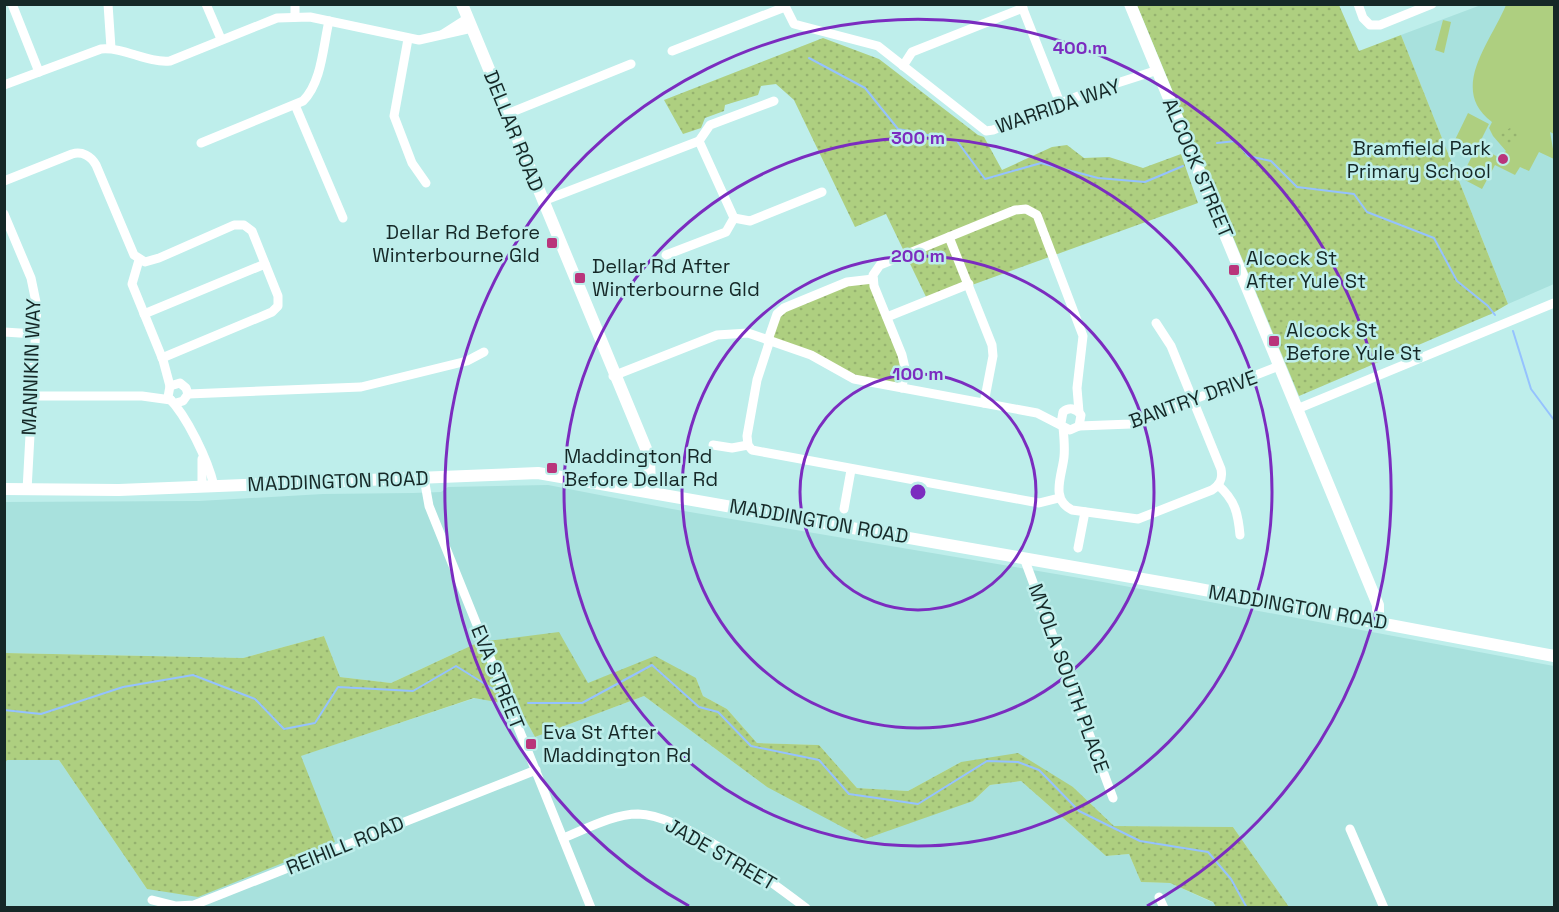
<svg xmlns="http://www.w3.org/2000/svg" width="1559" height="912" font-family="'Space Grotesk',sans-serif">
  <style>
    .built { fill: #a8e1dd }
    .grass { fill: #aecf80 }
    .park { fill: url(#park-dots) }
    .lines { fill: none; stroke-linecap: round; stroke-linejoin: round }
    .stream { stroke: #95c2fe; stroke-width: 2 }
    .minor { stroke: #fff; stroke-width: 9 }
    .major { stroke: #fff; stroke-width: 12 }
    .ring { fill: none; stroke: #7b2cbf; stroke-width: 3 }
    .poi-dot { fill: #b9357b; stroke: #beeeeb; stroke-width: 2 }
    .labels { text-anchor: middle; stroke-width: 5; stroke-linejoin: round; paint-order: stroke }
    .street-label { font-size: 20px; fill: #152827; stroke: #beeeeb }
    .poi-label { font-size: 20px; fill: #152827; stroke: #beeeeb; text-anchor: start }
    .centre { fill: #7b2cbf; stroke: #beeeeb; stroke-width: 3 }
    .ring-label { font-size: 18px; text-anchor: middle; font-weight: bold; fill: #7b2cbf; stroke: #beeeeb; stroke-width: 5; stroke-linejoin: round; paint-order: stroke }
  </style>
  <defs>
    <pattern id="park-dots" width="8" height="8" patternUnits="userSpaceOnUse" patternTransform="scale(1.5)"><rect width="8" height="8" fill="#aecf80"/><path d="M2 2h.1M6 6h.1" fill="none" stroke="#95b26f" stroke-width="1.8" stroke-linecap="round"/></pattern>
  </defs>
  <rect width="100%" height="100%" fill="#beeeeb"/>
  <g class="built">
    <path d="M 1481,5 L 1554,5 L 1554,284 L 1508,304 L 1401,35 Z"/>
    <path d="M 548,485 L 672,509 L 1103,582 L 1554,666 L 1554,907 L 1289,907 L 1233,827 L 1114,826 L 1073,787 L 961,762 L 908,791 L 857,788 L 819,745 L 757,743 L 727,709 L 703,696 L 696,678 L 588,683 L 479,642 L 391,683 L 340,677 L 324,636 L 243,658 L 5,653 L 5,502 L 199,501 L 323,494 L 413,493 L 441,492 L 448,487 Z"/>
    <path d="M 644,696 L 767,787 L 973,801 L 990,785 L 1021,781 L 1106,856 L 1129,854 L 1141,882 L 1170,883 L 1214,903 L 1216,907 L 5,908 L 6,760 L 59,760 L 147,889 L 300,756 L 475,698 L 518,706 L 535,737 Z"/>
  </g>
  <g class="grass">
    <path d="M 1506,5 L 1554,5 L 1554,134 L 1550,132 L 1553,149 L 1554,146 L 1554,159 L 1539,152 L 1529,171 L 1520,167 L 1515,175 L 1495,165 L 1482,189 L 1461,178 L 1472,156 L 1452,146 L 1468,113 L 1489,124 L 1478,146 L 1498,157 L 1506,151 L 1493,136 L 1489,128 L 1492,122 C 1448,89 1491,42 1506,5 Z"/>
    <path d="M 1443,20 L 1451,22 L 1444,53 L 1435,50 Z"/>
  </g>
  <g class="park">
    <path d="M 1137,5 L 1339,5 L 1359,51 L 1401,35 L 1508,304 L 1491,314 L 1299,396 Z"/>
    <path d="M 823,38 L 879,59 L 978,135 L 984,137 L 1002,170 L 1052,147 L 1067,145 L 1084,158 L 1109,157 L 1143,168 L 1181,154 L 1198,203 L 928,301 L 886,214 L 855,227 L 794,100 L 776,84 L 761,86 L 758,95 L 725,105 L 724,111 L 705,118 L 701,128 L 683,134 L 664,100 Z"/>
    <path d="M 1514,125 L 1522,135 L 1508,146 L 1500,135 Z"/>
    <path d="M 862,279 L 873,279 L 905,368 L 902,388 L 876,384 L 768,340 L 777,314 Z"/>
    <path d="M 559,632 L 588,683 L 655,656 L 696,678 L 703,696 L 727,709 L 757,743 L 819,745 L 857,788 L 908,791 L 961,762 L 1018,753 L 1073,787 L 1114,826 L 1233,827 L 1289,907 L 1216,907 L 1213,902 L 1170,883 L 1141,882 L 1129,854 L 1106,856 L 1021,781 L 990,785 L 973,801 L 865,839 L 767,787 L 644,696 L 535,737 L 518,706 L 474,698 L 301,756 L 335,842 L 198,897 L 147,889 L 59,760 L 7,760 L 5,763 L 5,653 L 243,658 L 324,636 L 340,677 L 391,683 L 479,642 Z"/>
  </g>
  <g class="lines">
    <g class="stream">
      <path d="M 809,58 L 865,88 L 898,129 L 957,141 L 985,179 L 1041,163 L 1098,178 L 1145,182 L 1183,166"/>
      <path d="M 1217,143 L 1236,141 L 1248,156 L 1271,161 L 1297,187 L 1354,194 L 1367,212 L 1434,238 L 1457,281 L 1488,306 L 1495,315"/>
      <path d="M 1513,331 L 1531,389 L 1554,420"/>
      <path d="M 528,703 L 582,703 L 652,665 L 699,707 L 718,712 L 751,746 L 819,760 L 849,794 L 918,804 L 987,761 L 1018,762 L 1039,770 L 1079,811 L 1140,841 L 1208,852 L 1231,879 L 1247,908"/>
      <path d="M 4,710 L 41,714 L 123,687 L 193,675 L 255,699 L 284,729 L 315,723 L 338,687 L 413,691 L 456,666 L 493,689"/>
    </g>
    <g class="minor">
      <path d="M 12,4 L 39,72"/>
      <path d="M 108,4 L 111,48"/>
      <path d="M 206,4 L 221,39"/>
      <path d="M 295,4 L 295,17"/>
      <path d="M 784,4 L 794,24 L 878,46 L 986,131 L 993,130 L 1086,93 L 1158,70"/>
      <path d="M 1021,4 L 1060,103"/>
      <path d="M 1358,4 L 1363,18 L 1370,25 L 1380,25 L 1432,4"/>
      <path d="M 443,34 L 468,18"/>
      <path d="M 408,39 L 394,116 L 412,163 L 426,183"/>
      <path d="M 672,51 L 785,7"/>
      <path d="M 903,66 L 912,52 L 1023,8"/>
      <path d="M 4,85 L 101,49 C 125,47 146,63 170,61 L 277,18 L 310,17 L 419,40 L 472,28"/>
      <path d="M 295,105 L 343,218"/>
      <path d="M 507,114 L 631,64"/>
      <path d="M 699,141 L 710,125 L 774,101"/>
      <path d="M 201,143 L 303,101 C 322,82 323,46 329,21"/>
      <path d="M 4,181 L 72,154 C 82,151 91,156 96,165 L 134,255 L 145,262 L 159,258 L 234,225 L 244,225 L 252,231 L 278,296 L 278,306 L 272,312 L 162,358"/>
      <path d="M 543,201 L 699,141 L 734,218 L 750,221 L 822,192"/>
      <path d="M 4,214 L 31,278 L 37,307 L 27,490"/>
      <path d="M 949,237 L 992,345 L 993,356 L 984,403"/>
      <path d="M 666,255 L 726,232 L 734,218"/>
      <path d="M 139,260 L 132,284 L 163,360 L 170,386"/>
      <path d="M 144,314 L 265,264"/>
      <path d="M 887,317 L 969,284"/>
      <path d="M 4,332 L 35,334"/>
      <path d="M 768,340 L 777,314 L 784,308 L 847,282 L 873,279"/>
      <path d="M 770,340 L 757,380 L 747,436 L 748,445 L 752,450 L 1039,503 L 1059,498"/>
      <path d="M 613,376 L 717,335 L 748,333 L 811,355 L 854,379 L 1037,413 L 1070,430 L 1079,426 L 1081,415 C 1076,408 1069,407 1063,412 L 1061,423"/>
      <path d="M 902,388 L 905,368 L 902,355 L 874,286 L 873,275 L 880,265 L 1015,210 L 1026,209 L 1037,215 L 1083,336 L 1077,388 L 1079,412"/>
      <path d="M 188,394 L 361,387 L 467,361 L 484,352"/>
      <path d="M 31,396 L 142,396 L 171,400"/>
      <path d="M 176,403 L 183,401 L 188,394 L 186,388 L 180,383 L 170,386 L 168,397 C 187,416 208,460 214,486"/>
      <path d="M 1297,409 L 1554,303"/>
      <path d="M 1079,426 L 1131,424 L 1279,366"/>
      <path d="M 1063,427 C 1064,437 1065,447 1064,457 C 1062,476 1050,499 1072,510 L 1138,519 L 1212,490 C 1220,485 1223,479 1221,469 L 1171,346 L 1156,323"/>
      <path d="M 713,445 L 732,448 L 748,445"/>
      <path d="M 424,478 L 429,506 L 591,908"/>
      <path d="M 1218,485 C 1235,500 1238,513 1240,535"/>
      <path d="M 202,487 L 202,459"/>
      <path d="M 844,509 L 851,470"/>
      <path d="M 1078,548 L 1085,512"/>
      <path d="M 1024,558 L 1113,798"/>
      <path d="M 1350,829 L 1384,908"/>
      <path d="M 563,838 C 586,829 613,814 638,814 C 683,815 769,880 806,908"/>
      <path d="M 1159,897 L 1164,908"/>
      <path d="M 152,900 L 176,906 L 194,905 L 536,770"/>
    </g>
    <g class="major">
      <path d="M 462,4 L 649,456 L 650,491"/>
      <path d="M 1130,4 L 1378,605 L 1378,622"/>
      <path d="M 4,489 L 119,490 L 538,473 L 1194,588 L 1554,656"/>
    </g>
  </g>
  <g class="ring">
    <circle cx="918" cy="492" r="118"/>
    <circle cx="918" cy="492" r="236"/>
    <circle cx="918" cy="492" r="354"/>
    <path d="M689 906A473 473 0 1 1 1147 906"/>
  </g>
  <g class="poi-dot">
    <circle cx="1503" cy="159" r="6"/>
    <rect x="546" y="237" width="12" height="12" rx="3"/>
    <rect x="1228" y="264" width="12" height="12" rx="3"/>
    <rect x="574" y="272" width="12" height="12" rx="3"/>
    <rect x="1268" y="335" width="12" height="12" rx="3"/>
    <rect x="546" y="462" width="12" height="12" rx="3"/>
    <rect x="525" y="738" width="12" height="12" rx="3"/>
  </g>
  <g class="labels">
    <g class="street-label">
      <text transform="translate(1058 106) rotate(-19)" y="7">WARRIDA WAY</text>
      <text transform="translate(514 131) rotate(68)" y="7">DELLAR ROAD</text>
      <text transform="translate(1198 168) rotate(67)" y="7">ALCOCK STREET</text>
      <text transform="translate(31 367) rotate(-88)" y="7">MANNIKIN WAY</text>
      <text transform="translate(1193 399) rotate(-20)" y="7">BANTRY DRIVE</text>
      <text transform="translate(338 481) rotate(-2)" y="7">MADDINGTON ROAD</text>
      <text transform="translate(819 521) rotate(10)" y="7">MADDINGTON ROAD</text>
      <text transform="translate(1298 607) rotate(10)" y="7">MADDINGTON ROAD</text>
      <text transform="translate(498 677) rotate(68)" y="7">EVA STREET</text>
      <text transform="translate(1069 678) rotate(70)" y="7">MYOLA SOUTH PLACE</text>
      <text transform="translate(345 845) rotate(-22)" y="7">REIHILL ROAD</text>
      <text transform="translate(721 854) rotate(30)" y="7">JADE STREET</text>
    </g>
    <g class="poi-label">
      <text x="1491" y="155" text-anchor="end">Bramfield Park<tspan x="1491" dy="23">Primary School</tspan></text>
      <text x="540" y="239" text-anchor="end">Dellar Rd Before<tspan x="540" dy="23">Winterbourne Gld</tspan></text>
      <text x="1246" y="265">Alcock St<tspan x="1246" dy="23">After Yule St</tspan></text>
      <text x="592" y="273">Dellar Rd After<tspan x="592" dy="23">Winterbourne Gld</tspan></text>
      <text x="1286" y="337">Alcock St<tspan x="1286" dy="23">Before Yule St</tspan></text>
      <text x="564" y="463">Maddington Rd<tspan x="564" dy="23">Before Dellar Rd</tspan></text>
      <text x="543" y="739">Eva St After<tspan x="543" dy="23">Maddington Rd</tspan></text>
    </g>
  </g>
  <circle cx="918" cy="492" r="9" class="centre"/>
  <g class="ring-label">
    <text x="1080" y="54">400 m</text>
    <text x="918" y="144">300 m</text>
    <text x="918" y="262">200 m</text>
    <text x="918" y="380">100 m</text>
  </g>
  <rect width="1559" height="912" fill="none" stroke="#152827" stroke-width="12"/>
</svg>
